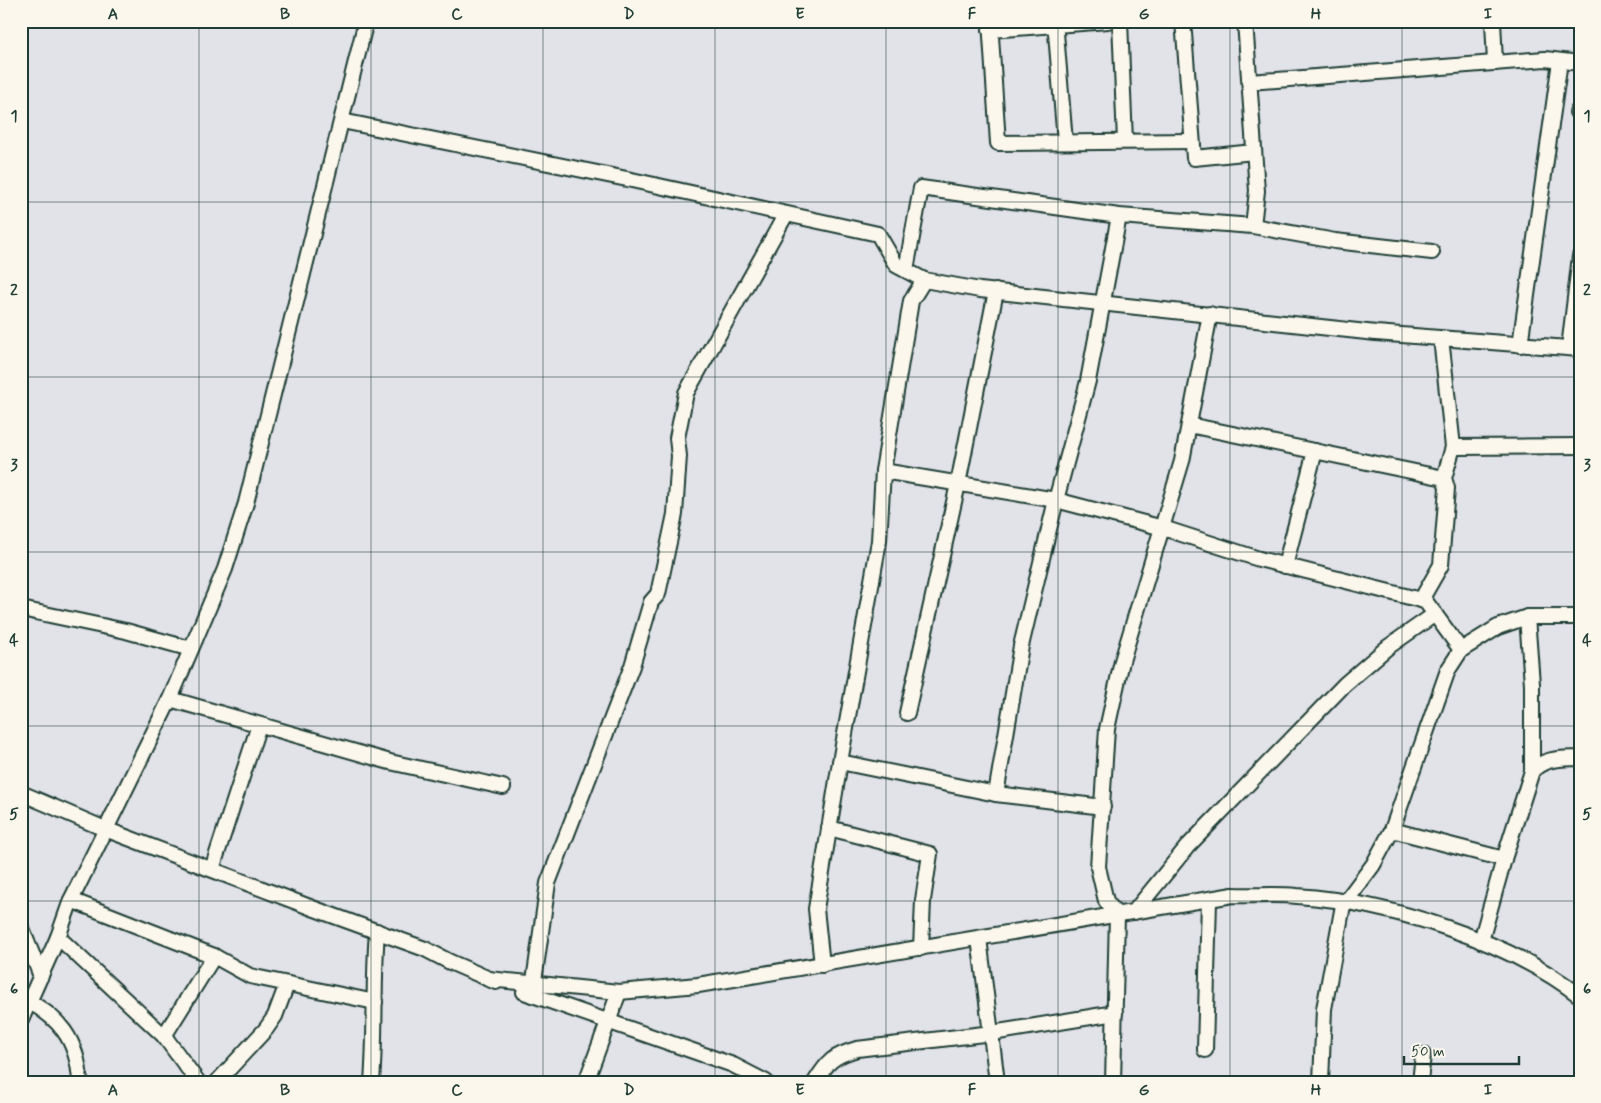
<svg xmlns="http://www.w3.org/2000/svg" width="1601" height="1103" font-family="Mynerve,sans-serif">
  <style>
    .lines { fill: none; stroke-linecap: round; stroke-linejoin: round }
    .minor-casing { stroke: #1f3d34; stroke-width: 18 }
    .minor { stroke: #fbf7ec; stroke-width: 14 }
    .grid { fill: none; stroke: #1f3d34; stroke-width: 1; stroke-opacity: 0.55 }
    .neatline { fill: none; stroke: #1f3d34; stroke-width: 2 }
    .grid-label { font-size: 16px; text-anchor: middle; font-weight: bold; fill: #1f3d34 }
  </style>
  <rect width="100%" height="100%" fill="#e2e2e9"/>
  <filter id="ink" filterUnits="userSpaceOnUse"><feTurbulence type="fractalNoise" baseFrequency=".02" numOctaves="2"/><feDisplacementMap in="SourceGraphic" scale="10" xChannelSelector="R" yChannelSelector="G"/><feConvolveMatrix kernelMatrix="1 2 1 2 8 2 1 2 1" color-interpolation-filters="sRGB"/></filter>
  <g filter="url(#ink)">
    <g class="lines">
      <g class="minor-casing">
        <g id="minor">
          <path d="M 990,21 L 998,143 L 1192,141"/>
          <path d="M 1055,21 L 1065,142"/>
          <path d="M 1120,21 L 1125,141"/>
          <path d="M 1183,21 L 1194,158 L 1254,152"/>
          <path d="M 1493,21 L 1495,63"/>
          <path d="M 990,30 L 1108,21"/>
          <path d="M 1250,82 L 1545,59 L 1580,63"/>
          <path d="M 1577,112 L 1580,113"/>
          <path d="M 342,121 L 627,179 L 878,234 L 896,265 L 924,280 L 980,290 L 1376,333 L 1580,349"/>
          <path d="M 1253,226 L 1335,241 L 1432,252"/>
          <path d="M 906,270 L 921,188 L 1119,216 L 1253,226 L 1257,191 L 1245,21"/>
          <path d="M 1520,345 L 1560,61"/>
          <path d="M 1569,348 L 1580,256"/>
          <path d="M 1189,425 L 1444,478"/>
          <path d="M 1453,447 L 1580,446"/>
          <path d="M 883,471 L 1056,500 L 1163,528 L 1259,559 L 1421,600 L 1426,602 L 1461,650"/>
          <path d="M 1285,566 L 1315,451"/>
          <path d="M 1421,600 L 1441,565 L 1447,488 L 1444,478 L 1453,447 L 1441,338"/>
          <path d="M 21,609 L 126,631 L 191,649"/>
          <path d="M 1527,617 L 1532,684 L 1532,771"/>
          <path d="M 170,699 L 390,762 L 503,787"/>
          <path d="M 907,713 L 958,484 L 996,291"/>
          <path d="M 840,762 L 879,541 L 883,471 L 911,301 L 924,280"/>
          <path d="M 21,793 L 105,829 L 315,909 L 425,949 L 450,962 L 496,982"/>
          <path d="M 996,794 L 1021,646 L 1056,500 L 1088,381 L 1119,216"/>
          <path d="M 829,828 L 930,854 L 923,900 L 921,948"/>
          <path d="M 1392,830 L 1504,859"/>
          <path d="M 212,869 L 259,725"/>
          <path d="M 71,900 L 214,956 L 250,976 L 375,1002"/>
          <path d="M 1134,912 L 1187,847 L 1345,684 L 1388,647 L 1435,614"/>
          <path d="M 21,927 L 41,976"/>
          <path d="M 58,937 L 164,1036 L 198,1082"/>
          <path d="M 979,938 L 997,1082"/>
          <path d="M 1481,941 L 1504,859 L 1532,771 C 1545,757 1562,759 1580,758"/>
          <path d="M 822,965 L 816,909 L 840,762 L 996,794 L 1103,807"/>
          <path d="M 488,979 L 619,992 L 698,985 L 1233,895 C 1254,896 1276,894 1297,896 C 1387,902 1508,940 1580,996"/>
          <path d="M 524,992 L 733,1065 L 766,1082"/>
          <path d="M 532,995 L 548,883 L 632,666 L 651,602 L 658,594 L 675,514 L 679,456 L 677,438 L 686,393 L 786,214"/>
          <path d="M 22,998 C 59,1016 78,1040 80,1082"/>
          <path d="M 21,1020 L 58,937 L 71,900 L 170,699 L 225,569 L 246,503 L 366,21"/>
          <path d="M 164,1036 L 214,956"/>
          <path d="M 1205,1050 L 1209,900"/>
          <path d="M 217,1082 L 266,1029 L 275,1016 L 287,984"/>
          <path d="M 372,1082 C 376,1031 373,982 377,931"/>
          <path d="M 586,1082 L 619,992"/>
          <path d="M 815,1082 C 828,1061 833,1056 857,1049 L 992,1033 L 1115,1013"/>
          <path d="M 1113,1082 L 1117,915 L 1106,901 L 1098,867 L 1107,729 L 1122,661 L 1182,461 L 1210,314"/>
          <path d="M 1321,1082 L 1324,1009 L 1343,905 L 1373,865 L 1392,830 L 1448,670 L 1461,650 L 1498,627 L 1527,617 L 1580,617"/>
          <path d="M 1420,1082 L 1423,1055"/>
        </g>
      </g>
      <use href="#minor" class="minor"/>
    </g>
  </g>
  <path class="grid" d="M 199,21 L 199,1082M 371,21 L 371,1082M 543,21 L 543,1082M 715,21 L 715,1082M 886,21 L 886,1082M 1058,21 L 1058,1082M 1230,21 L 1230,1082M 1402,21 L 1402,1082M 21,202 L 1580,202M 21,377 L 1580,377M 21,552 L 1580,552M 21,726 L 1580,726M 21,901 L 1580,901"/>
  <rect width="1601" height="1103" fill="none" stroke="#fbf7ec" stroke-width="55"/>
  <path d="M1404 1056v8h115v-8" fill="none" stroke="#1f3d34" stroke-width="2.5"/>
  <text x="1411" y="1056" font-size="15" fill="#1f3d34" stroke="#fbf7ec" stroke-width="4" paint-order="stroke">50 m</text>
  <rect x="28" y="28" width="1546" height="1048" class="neatline"/>
  <g class="grid-label">
    <text x="113" y="19">A</text>
    <text x="285" y="19">B</text>
    <text x="457" y="19">C</text>
    <text x="629" y="19">D</text>
    <text x="800" y="19">E</text>
    <text x="972" y="19">F</text>
    <text x="1144" y="19">G</text>
    <text x="1316" y="19">H</text>
    <text x="1488" y="19">I</text>
    <text x="14" y="121">1</text>
    <text x="1587" y="121">1</text>
    <text x="14" y="295">2</text>
    <text x="1587" y="295">2</text>
    <text x="14" y="470">3</text>
    <text x="1587" y="470">3</text>
    <text x="14" y="645">4</text>
    <text x="1587" y="645">4</text>
    <text x="14" y="819">5</text>
    <text x="1587" y="819">5</text>
    <text x="14" y="994">6</text>
    <text x="1587" y="994">6</text>
    <text x="113" y="1095">A</text>
    <text x="285" y="1095">B</text>
    <text x="457" y="1095">C</text>
    <text x="629" y="1095">D</text>
    <text x="800" y="1095">E</text>
    <text x="972" y="1095">F</text>
    <text x="1144" y="1095">G</text>
    <text x="1316" y="1095">H</text>
    <text x="1488" y="1095">I</text>
  </g>
</svg>
